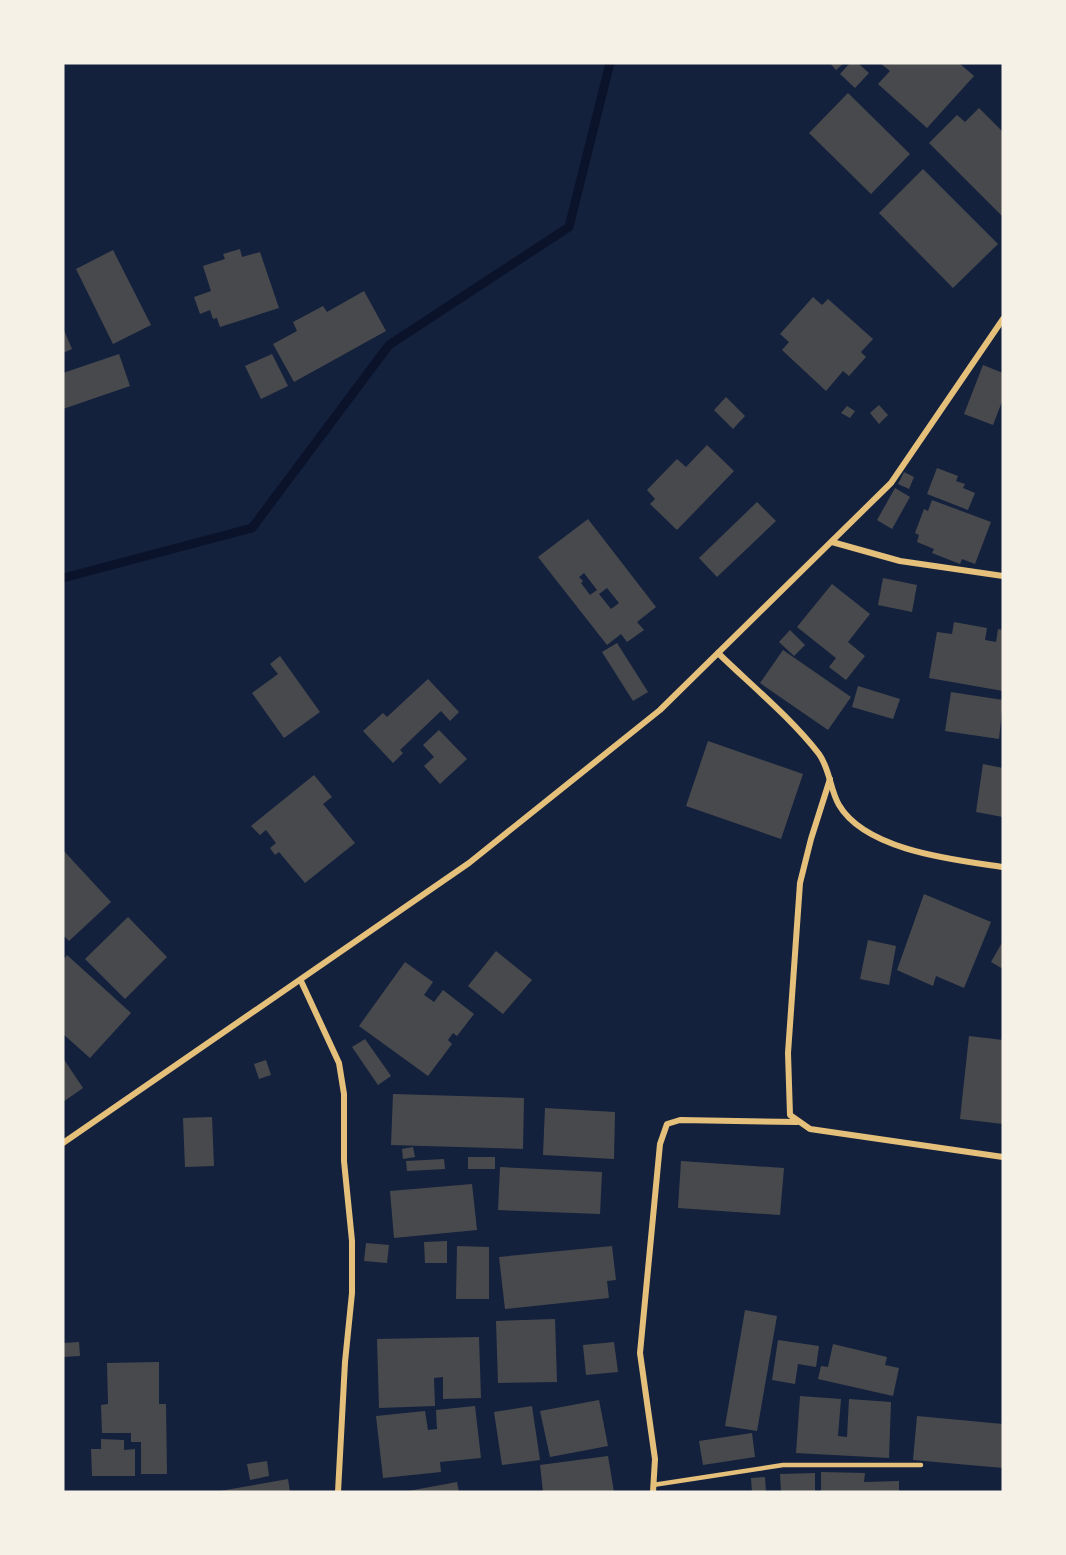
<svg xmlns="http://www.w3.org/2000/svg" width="1066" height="1555" font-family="'Nunito Sans',sans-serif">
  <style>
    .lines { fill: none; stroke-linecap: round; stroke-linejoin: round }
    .stream { stroke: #0b132b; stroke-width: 9 }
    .building { fill: #48494c; fill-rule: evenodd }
    .service { stroke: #e5c07b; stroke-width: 4.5 }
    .minor { stroke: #e5c07b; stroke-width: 6 }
  </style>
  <rect width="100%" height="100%" fill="#14213d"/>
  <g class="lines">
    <path class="stream" d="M 63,578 L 252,528 L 389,345 L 569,227 L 610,63"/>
  </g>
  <g class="building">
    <path d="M 830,63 L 844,63 L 836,70 Z"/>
    <path d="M 850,63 L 858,63 L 869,73 L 855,88 L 840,74 Z"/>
    <path d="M 880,63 L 959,63 L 974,76 L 927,128 L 878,84 L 890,71 Z"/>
    <path d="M 848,93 L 910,154 L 871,194 L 809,133 Z"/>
    <path d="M 979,108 L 1003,132 L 1003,217 L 929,143 L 957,115 L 965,122 Z"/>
    <path d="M 923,169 L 998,244 L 953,288 L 879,213 Z"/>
    <path d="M 240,249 L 242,257 L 260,252 L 279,308 L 220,327 L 217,318 L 213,319 L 210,310 L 200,314 L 194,297 L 211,291 L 203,266 L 225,259 L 223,254 Z"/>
    <path d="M 113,250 L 151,325 L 113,344 L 76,269 Z"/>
    <path d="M 364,291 L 386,331 L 294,382 L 273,344 L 297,331 L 293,322 L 323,306 L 327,312 Z"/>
    <path d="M 813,297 L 822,305 L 828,299 L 873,339 L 861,352 L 866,357 L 849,376 L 843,371 L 826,391 L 782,350 L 789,342 L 780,334 Z"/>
    <path d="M 63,328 L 72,349 L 63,353 Z"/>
    <path d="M 119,354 L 130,386 L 63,409 L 63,373 Z"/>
    <path d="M 272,354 L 288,386 L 261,399 L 245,366 Z"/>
    <path d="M 983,365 L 1003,373 L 1003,399 L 993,425 L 964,414 Z"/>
    <path d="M 726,397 L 745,416 L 733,429 L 714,410 Z"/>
    <path d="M 879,405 L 888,415 L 879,424 L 870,413 Z"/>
    <path d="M 847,406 L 855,411 L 850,418 L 841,413 Z"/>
    <path d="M 707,445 L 734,471 L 677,530 L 650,504 L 655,499 L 647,490 L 677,459 L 686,467 Z"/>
    <path d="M 937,468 L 958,476 L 956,481 L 965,484 L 963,488 L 975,493 L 968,510 L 927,494 Z"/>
    <path d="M 904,472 L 914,477 L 909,489 L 898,484 Z"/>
    <path d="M 895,488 L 910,497 L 892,529 L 877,520 Z"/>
    <path d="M 932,500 L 991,522 L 975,564 L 962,559 L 960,564 L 932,553 L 934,549 L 917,542 L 919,535 L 915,533 L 924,509 L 928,511 Z"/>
    <path d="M 757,502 L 776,521 L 717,577 L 699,558 Z"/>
    <path d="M 588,519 L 656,607 L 637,622 L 644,630 L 627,642 L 621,634 L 607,645 L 538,557 ZM 584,573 L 597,590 L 590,595 L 581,583 L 583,581 L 579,577 ZM 607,588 L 619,603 L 611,609 L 599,594 Z"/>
    <path d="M 883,578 L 917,585 L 912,612 L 878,605 Z"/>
    <path d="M 832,584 L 870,614 L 848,642 L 865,656 L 846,680 L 829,667 L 836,658 L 797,627 Z"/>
    <path d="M 954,622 L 987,628 L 985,640 L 996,642 L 998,629 L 1003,630 L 1003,691 L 929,678 L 937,632 L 952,634 Z"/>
    <path d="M 790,630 L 805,645 L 794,656 L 779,642 Z"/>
    <path d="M 617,643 L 648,692 L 633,701 L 602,652 Z"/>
    <path d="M 783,650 L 851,697 L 828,730 L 760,683 Z"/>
    <path d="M 280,656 L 320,712 L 284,738 L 252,693 L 278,674 L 270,664 Z"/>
    <path d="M 428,679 L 459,712 L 450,721 L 441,711 L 400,750 L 403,753 L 393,763 L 363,731 L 383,713 L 387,717 Z"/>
    <path d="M 858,686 L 900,699 L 893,719 L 852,707 Z"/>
    <path d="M 951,692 L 1003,700 L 999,739 L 945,731 Z"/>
    <path d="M 439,730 L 467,759 L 440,784 L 424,766 L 434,757 L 423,745 Z"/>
    <path d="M 708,741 L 803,774 L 781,839 L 686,806 Z"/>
    <path d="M 983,764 L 1003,768 L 1003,817 L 976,812 Z"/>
    <path d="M 314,775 L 332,797 L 323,804 L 355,843 L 305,883 L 279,852 L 275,855 L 270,848 L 276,843 L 266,830 L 260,835 L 251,826 Z"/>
    <path d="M 63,850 L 111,902 L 69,941 L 63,935 Z"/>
    <path d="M 924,894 L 991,922 L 964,988 L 936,976 L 933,986 L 897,970 Z"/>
    <path d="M 128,917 L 167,957 L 125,999 L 85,959 Z"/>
    <path d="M 868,940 L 896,946 L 889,985 L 860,979 Z"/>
    <path d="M 1003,941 L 1003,969 L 991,962 Z"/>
    <path d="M 496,951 L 532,980 L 503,1014 L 468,986 Z"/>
    <path d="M 67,955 L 131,1013 L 90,1058 L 63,1034 L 63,960 Z"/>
    <path d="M 405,962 L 433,982 L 424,995 L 434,1002 L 443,990 L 474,1014 L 457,1036 L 453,1033 L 448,1040 L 452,1044 L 428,1076 L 359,1026 Z"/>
    <path d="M 969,1036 L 1003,1040 L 1003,1124 L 960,1119 Z"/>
    <path d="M 365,1039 L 391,1076 L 378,1085 L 352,1047 Z"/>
    <path d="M 63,1058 L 83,1088 L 63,1102 Z"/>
    <path d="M 266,1060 L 271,1075 L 259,1079 L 254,1064 Z"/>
    <path d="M 393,1094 L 524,1098 L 523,1149 L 391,1145 Z"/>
    <path d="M 545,1108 L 615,1112 L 614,1159 L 543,1155 Z"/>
    <path d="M 212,1117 L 214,1166 L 185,1167 L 183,1118 Z"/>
    <path d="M 413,1147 L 415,1157 L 403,1159 L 402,1149 Z"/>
    <rect x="468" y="1157" width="27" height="12"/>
    <path d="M 444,1159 L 445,1169 L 407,1171 L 406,1161 Z"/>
    <path d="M 681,1161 L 784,1168 L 780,1215 L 678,1208 Z"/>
    <path d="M 500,1167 L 602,1172 L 600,1214 L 498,1210 Z"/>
    <path d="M 472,1184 L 477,1230 L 394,1238 L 390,1191 Z"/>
    <path d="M 447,1241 L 447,1263 L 425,1263 L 424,1242 Z"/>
    <path d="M 366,1243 L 389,1245 L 387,1263 L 364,1261 Z"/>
    <path d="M 457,1246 L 489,1247 L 489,1299 L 456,1299 Z"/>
    <path d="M 612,1246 L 616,1280 L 607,1281 L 609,1298 L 505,1309 L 499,1257 Z"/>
    <path d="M 745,1310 L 777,1316 L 757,1431 L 725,1426 Z"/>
    <path d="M 555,1319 L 557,1382 L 498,1383 L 496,1321 Z"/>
    <path d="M 479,1337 L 481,1398 L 443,1399 L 443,1377 L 434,1378 L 435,1406 L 379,1408 L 377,1339 Z"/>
    <path d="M 778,1340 L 819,1346 L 816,1367 L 798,1364 L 795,1384 L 772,1380 Z"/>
    <path d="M 79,1342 L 80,1356 L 63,1357 L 63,1343 Z"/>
    <path d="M 614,1342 L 618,1372 L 586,1375 L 583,1345 Z"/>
    <path d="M 833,1344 L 887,1357 L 885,1365 L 899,1368 L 893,1396 L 818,1379 L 821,1366 L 828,1367 Z"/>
    <path d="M 159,1362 L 159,1404 L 166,1404 L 167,1474 L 141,1474 L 141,1442 L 131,1442 L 131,1433 L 102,1433 L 101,1405 L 108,1404 L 107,1363 Z"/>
    <path d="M 800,1396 L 841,1399 L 838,1436 L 847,1437 L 849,1399 L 891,1402 L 889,1458 L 796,1453 Z"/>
    <path d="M 599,1400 L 608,1446 L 550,1457 L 540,1411 Z"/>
    <path d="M 475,1406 L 481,1458 L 440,1462 L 441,1472 L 383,1478 L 376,1416 L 425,1411 L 428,1430 L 437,1429 L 436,1410 Z"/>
    <path d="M 532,1406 L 540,1460 L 502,1465 L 494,1412 Z"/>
    <path d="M 917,1416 L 1003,1424 L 1003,1468 L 913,1460 Z"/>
    <path d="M 752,1433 L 755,1457 L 703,1465 L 699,1441 Z"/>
    <path d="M 101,1439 L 124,1440 L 124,1450 L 135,1449 L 135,1476 L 92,1476 L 91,1449 L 101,1449 Z"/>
    <path d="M 608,1456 L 614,1492 L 543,1492 L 540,1465 Z"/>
    <path d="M 267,1461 L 269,1476 L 250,1480 L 247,1464 Z"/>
    <path d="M 821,1472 L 865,1473 L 864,1482 L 899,1481 L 899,1492 L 821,1492 Z"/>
    <path d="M 815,1473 L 815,1492 L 781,1492 L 780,1474 Z"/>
    <path d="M 765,1477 L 766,1492 L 752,1492 L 751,1478 Z"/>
    <path d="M 288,1479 L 290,1492 L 220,1492 L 220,1491 Z"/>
    <path d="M 457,1482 L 459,1492 L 408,1492 L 408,1491 Z"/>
  </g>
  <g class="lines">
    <path class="service" d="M 653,1485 L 783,1465 L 921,1465"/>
    <g class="minor">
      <path d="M 832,542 L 900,561 L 1003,576"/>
      <path d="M 718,653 C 752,686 790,717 819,754 C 830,769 830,790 839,805 C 866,851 956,860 1003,867"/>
      <path d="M 830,779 L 811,839 L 800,883 L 788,1053 L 790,1115 L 810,1129 L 1003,1157"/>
      <path d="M 301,981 L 339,1063 L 344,1094 L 344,1161 L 352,1241 L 352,1293 L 345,1362 L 338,1492"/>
      <path d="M 63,1143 L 469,863 L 660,710 L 891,483 L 1003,319"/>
      <path d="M 653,1492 L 655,1459 L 640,1353 L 660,1144 L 667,1124 L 680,1120 L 797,1122"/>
    </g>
  </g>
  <rect width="1066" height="1555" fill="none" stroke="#f6f1e7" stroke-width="129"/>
</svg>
